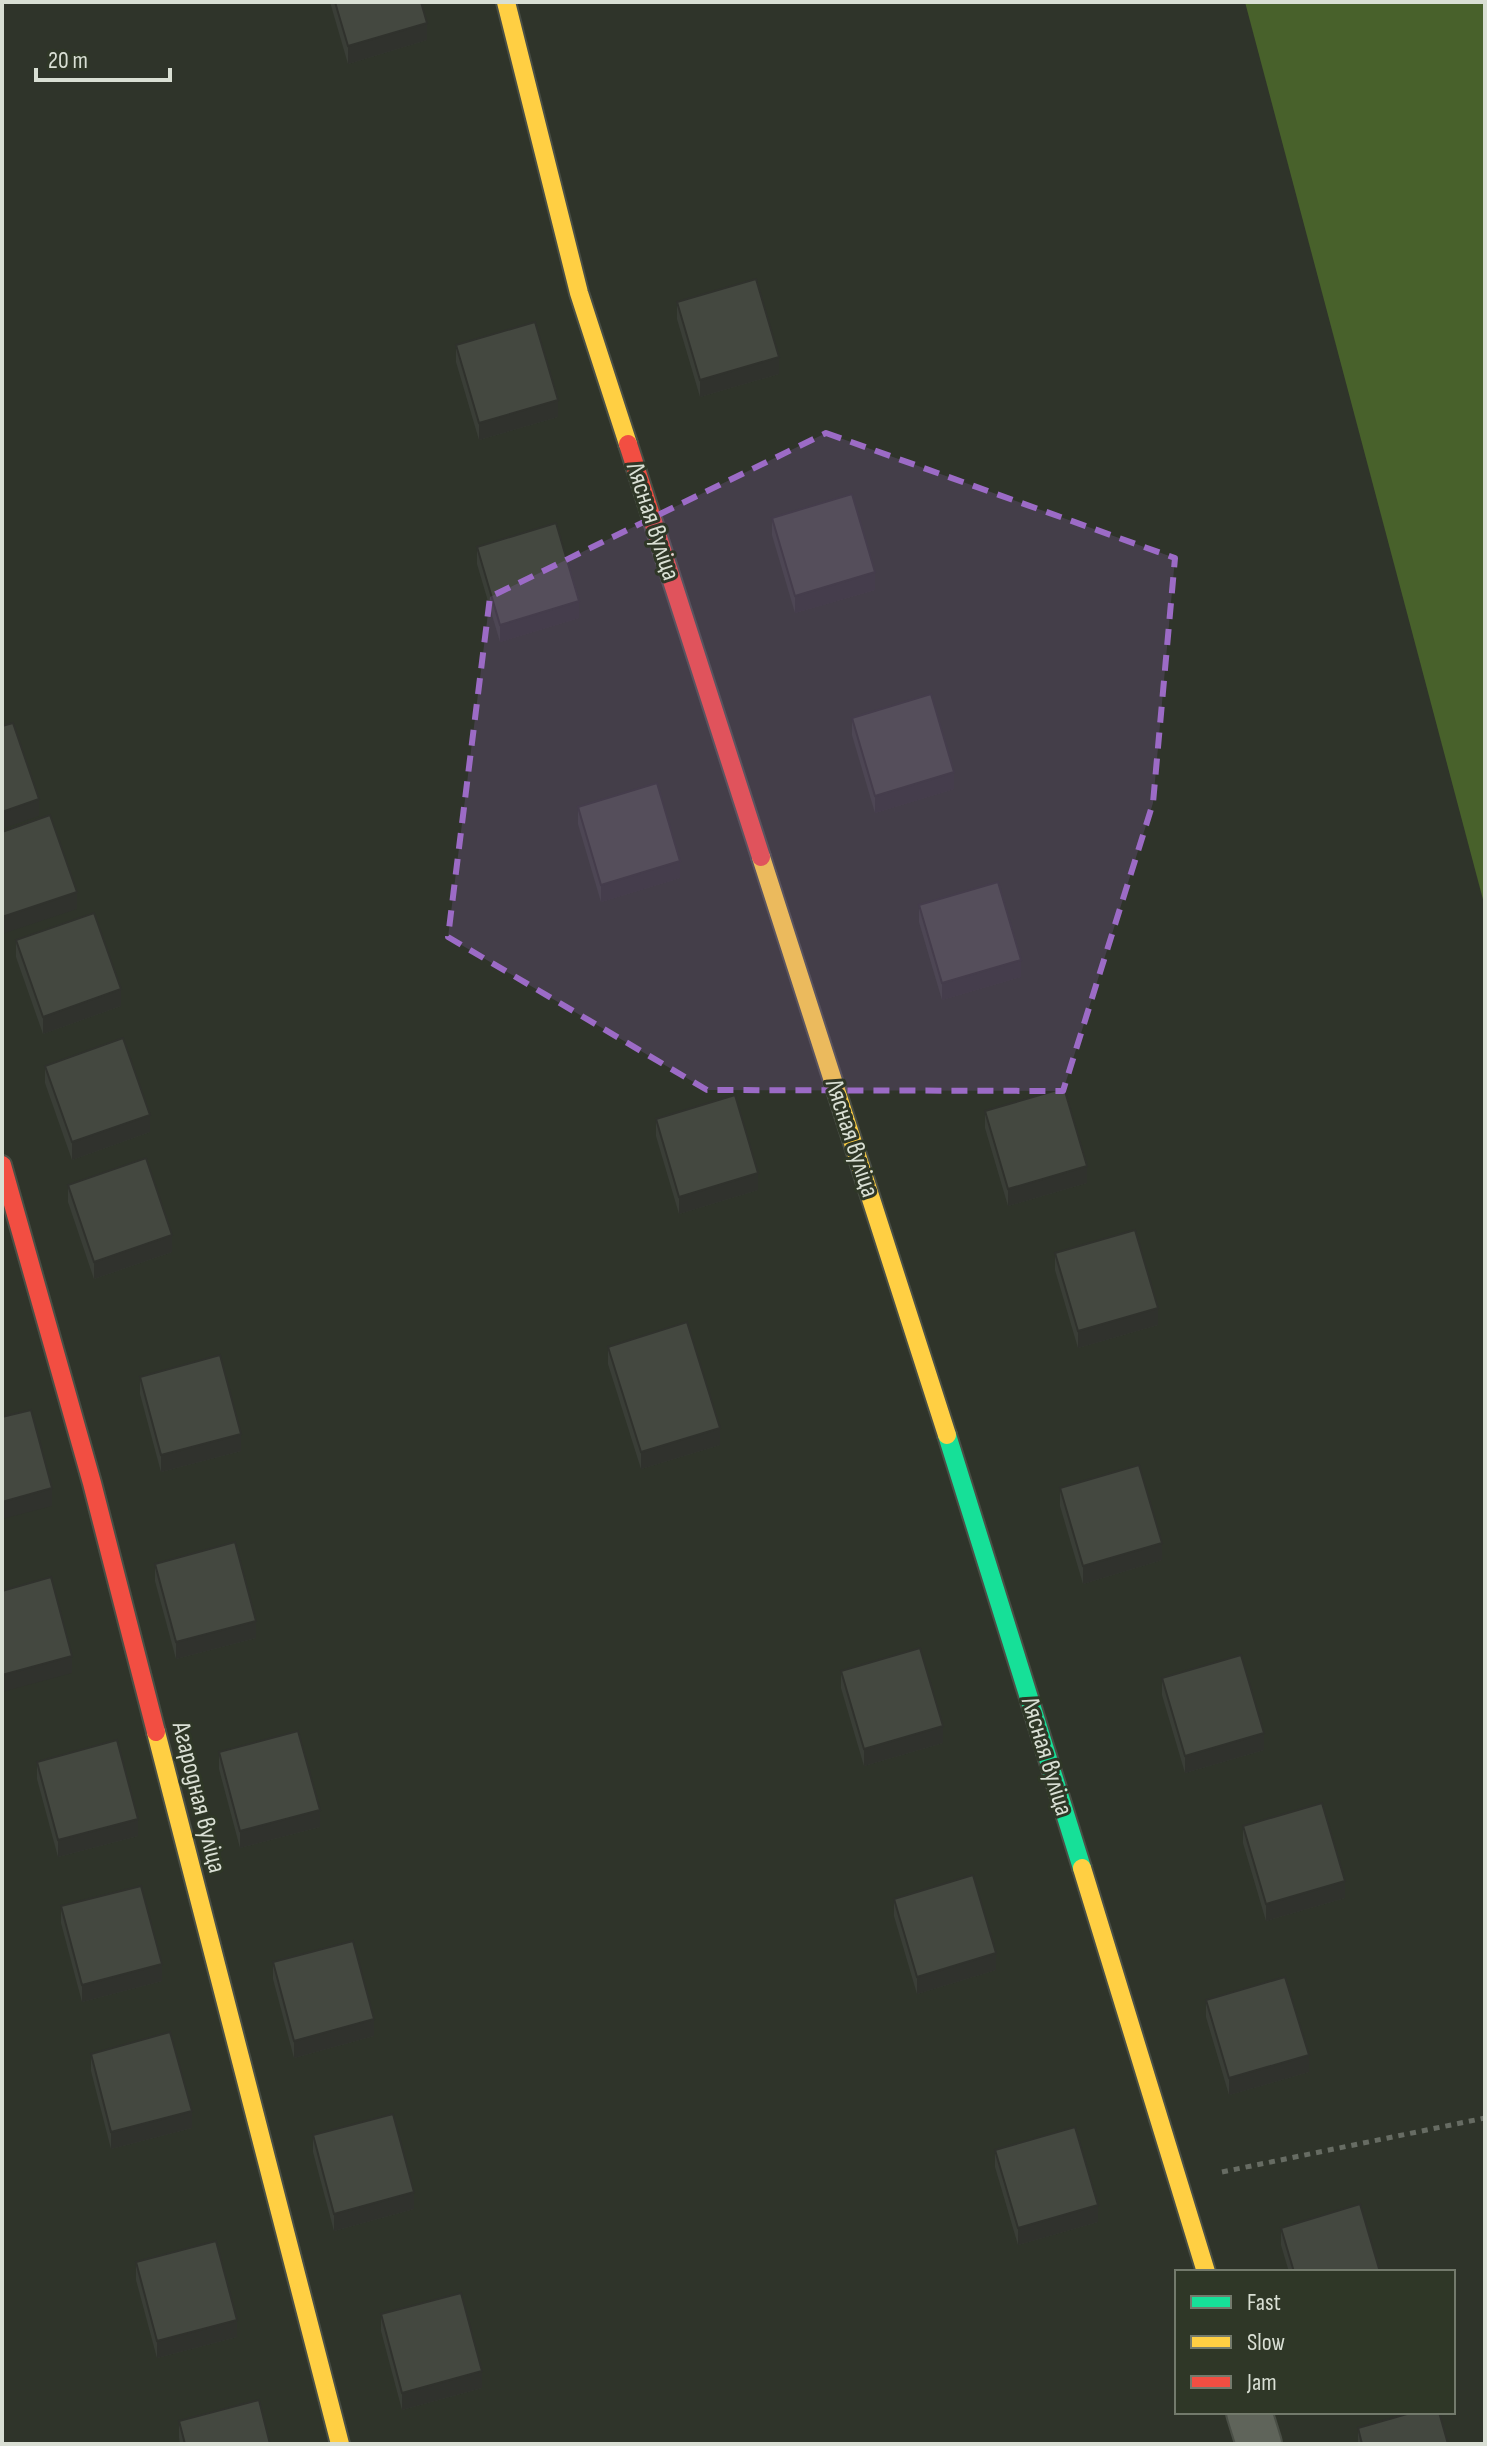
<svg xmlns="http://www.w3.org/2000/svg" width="1487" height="2446" font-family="'Sofia Sans Condensed',sans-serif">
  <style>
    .green { fill: #48612b }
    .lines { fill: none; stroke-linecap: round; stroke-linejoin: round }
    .street-casing { stroke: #4a4f46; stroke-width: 48 }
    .fast-casing { stroke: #4a4f46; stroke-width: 22 }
    .slow-casing { stroke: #4a4f46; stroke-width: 22 }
    .jam-casing { stroke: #4a4f46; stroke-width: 22 }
    .path { stroke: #676c63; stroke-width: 5; stroke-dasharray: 6 6; stroke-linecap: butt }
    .street { stroke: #5f645a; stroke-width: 44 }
    .fast { stroke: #16e098; stroke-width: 18 }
    .slow { stroke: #ffcf43; stroke-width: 18 }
    .jam { stroke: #f24e42; stroke-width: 18 }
    .wall { fill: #3a3e37 }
    .shaded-wall { fill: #30322d }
    .building { fill: #444840; stroke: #30322d; stroke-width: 2 }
    .marked { fill: #9c6bc6; fill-opacity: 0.2; stroke: #9c6bc6; stroke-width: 6; stroke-dasharray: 16 10; stroke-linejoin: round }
    .labels { text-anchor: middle; stroke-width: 6; stroke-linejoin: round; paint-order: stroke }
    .street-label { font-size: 26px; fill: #d9dfd4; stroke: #2f3727 }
  </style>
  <rect width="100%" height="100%" fill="#2f342a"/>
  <path class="green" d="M 1245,2 L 1485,2 L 1485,907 Z"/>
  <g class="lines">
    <g class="street-casing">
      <path id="street" d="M 1249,2412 L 1259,2444"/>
    </g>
    <g class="fast-casing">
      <path id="fast" d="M 947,1435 L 1082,1868"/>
    </g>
    <g class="slow-casing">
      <g id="slow">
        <path d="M 506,2 L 579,293 L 628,444"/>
        <path d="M 761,857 L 947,1435"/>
        <path d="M 156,1732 L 340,2444"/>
        <path d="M 1082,1868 L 1206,2272"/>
      </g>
    </g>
    <g class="jam-casing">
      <g id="jam">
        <path d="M 628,444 L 761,857"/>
        <path d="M 2,1165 L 92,1483 L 156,1732"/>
      </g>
    </g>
    <path class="path" d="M 1222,2172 L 1485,2118"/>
    <use href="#street" class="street"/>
    <use href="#fast" class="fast"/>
    <use href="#slow" class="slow"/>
    <use href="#jam" class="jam"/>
  </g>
  <g class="wall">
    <path d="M 330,2 L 421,2 L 427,40 L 348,64 Z"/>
    <path d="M 677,302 L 779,374 L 700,397 L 677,319 Z"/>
    <path d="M 456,345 L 558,417 L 479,440 L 456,362 Z"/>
    <path d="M 772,518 L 875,590 L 795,613 L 772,535 Z"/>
    <path d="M 477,547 L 579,618 L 500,642 L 477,564 Z"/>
    <path d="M 852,718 L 954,789 L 875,813 L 852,735 Z"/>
    <path d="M 578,807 L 680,878 L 601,902 L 578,824 Z"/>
    <path d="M 919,905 L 1021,977 L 942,1000 L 919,922 Z"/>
    <path d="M 16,940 L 121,1006 L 43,1034 L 16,957 Z"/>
    <path d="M 45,1066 L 150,1132 L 72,1160 L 45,1083 Z"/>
    <path d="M 985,1111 L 1087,1183 L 1008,1206 L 985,1128 Z"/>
    <path d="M 656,1119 L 758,1190 L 679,1214 L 656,1136 Z"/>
    <path d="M 68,1185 L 172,1252 L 94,1279 L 68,1202 Z"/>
    <path d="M 1055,1253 L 1158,1325 L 1078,1348 L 1055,1270 Z"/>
    <path d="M 608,1347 L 720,1445 L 641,1469 L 608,1364 Z"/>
    <path d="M 140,1377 L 241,1451 L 161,1472 L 140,1394 Z"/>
    <path d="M 1060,1488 L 1162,1560 L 1083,1584 L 1060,1506 Z"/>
    <path d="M 155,1564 L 256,1638 L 176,1659 L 155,1581 Z"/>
    <path d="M 841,1671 L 943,1743 L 864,1766 L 841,1688 Z"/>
    <path d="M 1162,1678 L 1264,1750 L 1185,1773 L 1162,1695 Z"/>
    <path d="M 219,1752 L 320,1827 L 240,1848 L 219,1769 Z"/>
    <path d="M 37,1762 L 138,1836 L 58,1857 L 37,1779 Z"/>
    <path d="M 1243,1826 L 1345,1898 L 1266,1921 L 1243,1843 Z"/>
    <path d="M 894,1899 L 996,1970 L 917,1994 L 894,1916 Z"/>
    <path d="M 61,1906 L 162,1981 L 82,2002 L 61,1923 Z"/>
    <path d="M 273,1962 L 374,2036 L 294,2058 L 273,1979 Z"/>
    <path d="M 1206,2000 L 1309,2072 L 1229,2095 L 1206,2017 Z"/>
    <path d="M 91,2054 L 192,2128 L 111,2149 L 91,2071 Z"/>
    <path d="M 313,2135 L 414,2209 L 334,2231 L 313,2152 Z"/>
    <path d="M 995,2150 L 1098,2222 L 1018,2245 L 995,2167 Z"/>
    <path d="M 1281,2228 L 1380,2272 L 1289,2272 L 1281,2245 Z"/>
    <path d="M 136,2262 L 237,2337 L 157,2358 L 136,2280 Z"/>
    <path d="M 381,2314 L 482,2388 L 402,2410 L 381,2331 Z"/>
    <path d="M 179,2421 L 270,2444 L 180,2444 L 179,2438 Z"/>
    <path d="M 1358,2428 L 1448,2444 L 1358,2444 Z"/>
  </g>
  <g class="shaded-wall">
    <path d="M 427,23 L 427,40 L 348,64 L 348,46 Z"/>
    <path d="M 779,357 L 779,374 L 700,397 L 700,380 Z"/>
    <path d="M 558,400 L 558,417 L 479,440 L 479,423 Z"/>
    <path d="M 875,572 L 875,590 L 795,613 L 795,596 Z"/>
    <path d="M 579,601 L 579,618 L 500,642 L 500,625 Z"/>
    <path d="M 954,772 L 954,789 L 875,813 L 875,796 Z"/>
    <path d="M 39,799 L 39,816 L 2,829 L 2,812 Z"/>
    <path d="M 680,861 L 680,878 L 601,902 L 601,885 Z"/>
    <path d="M 77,892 L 77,909 L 2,934 L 2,917 Z"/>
    <path d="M 1021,960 L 1021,977 L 942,1000 L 942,983 Z"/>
    <path d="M 121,989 L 121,1006 L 43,1034 L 43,1017 Z"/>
    <path d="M 150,1115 L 150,1132 L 72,1160 L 72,1142 Z"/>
    <path d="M 1087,1166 L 1087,1183 L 1008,1206 L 1008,1189 Z"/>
    <path d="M 758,1173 L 758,1190 L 679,1214 L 679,1197 Z"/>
    <path d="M 172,1235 L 172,1252 L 94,1279 L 94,1262 Z"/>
    <path d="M 1158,1308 L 1158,1325 L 1078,1348 L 1078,1331 Z"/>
    <path d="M 720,1428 L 720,1445 L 641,1469 L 641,1452 Z"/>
    <path d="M 241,1434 L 241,1451 L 161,1472 L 161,1455 Z"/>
    <path d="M 52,1488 L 52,1506 L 2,1519 L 2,1502 Z"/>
    <path d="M 1162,1543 L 1162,1560 L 1083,1584 L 1083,1566 Z"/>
    <path d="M 256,1621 L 256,1638 L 176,1659 L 176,1642 Z"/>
    <path d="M 72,1656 L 72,1673 L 2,1692 L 2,1675 Z"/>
    <path d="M 943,1726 L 943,1743 L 864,1766 L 864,1749 Z"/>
    <path d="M 1264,1733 L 1264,1750 L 1185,1773 L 1185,1756 Z"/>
    <path d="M 320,1810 L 320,1827 L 240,1848 L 240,1831 Z"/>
    <path d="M 138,1819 L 138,1836 L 58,1857 L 58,1840 Z"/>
    <path d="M 1345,1881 L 1345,1898 L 1266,1921 L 1266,1904 Z"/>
    <path d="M 996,1953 L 996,1970 L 917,1994 L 917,1977 Z"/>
    <path d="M 162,1964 L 162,1981 L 82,2002 L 82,1985 Z"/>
    <path d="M 374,2019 L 374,2036 L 294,2058 L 294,2041 Z"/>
    <path d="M 1309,2055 L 1309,2072 L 1229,2095 L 1229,2078 Z"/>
    <path d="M 192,2111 L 192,2128 L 111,2149 L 111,2132 Z"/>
    <path d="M 414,2192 L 414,2209 L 334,2231 L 334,2214 Z"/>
    <path d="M 1098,2205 L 1098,2222 L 1018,2245 L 1018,2228 Z"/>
    <path d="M 237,2320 L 237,2337 L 157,2358 L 157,2341 Z"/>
    <path d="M 482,2371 L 482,2388 L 402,2410 L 402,2393 Z"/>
  </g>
  <g class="building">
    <path d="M 335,2 L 421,2 L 427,23 L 348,46 Z"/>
    <path d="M 756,279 L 779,357 L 700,380 L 677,302 Z"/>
    <path d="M 535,322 L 558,400 L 479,423 L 456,345 Z"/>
    <path d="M 852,494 L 875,572 L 795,596 L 772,518 Z"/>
    <path d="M 556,523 L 579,601 L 500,625 L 477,547 Z"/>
    <path d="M 931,694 L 954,772 L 875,796 L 852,718 Z"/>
    <path d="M 13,723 L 39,799 L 2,812 L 2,726 Z"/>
    <path d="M 657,783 L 680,861 L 601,885 L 578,807 Z"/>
    <path d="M 50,815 L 77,892 L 2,917 L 2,832 Z"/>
    <path d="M 998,882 L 1021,960 L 942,983 L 919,905 Z"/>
    <path d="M 94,913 L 121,989 L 43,1017 L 16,940 Z"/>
    <path d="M 123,1038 L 150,1115 L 72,1142 L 45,1066 Z"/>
    <path d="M 1064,1088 L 1087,1166 L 1008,1189 L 985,1111 Z"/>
    <path d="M 735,1095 L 758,1173 L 679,1197 L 656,1119 Z"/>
    <path d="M 146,1158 L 172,1235 L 94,1262 L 68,1185 Z"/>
    <path d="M 1135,1230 L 1158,1308 L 1078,1331 L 1055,1253 Z"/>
    <path d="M 687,1322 L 720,1428 L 641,1452 L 608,1347 Z"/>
    <path d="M 220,1355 L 241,1434 L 161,1455 L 140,1377 Z"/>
    <path d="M 31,1410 L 52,1488 L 2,1502 L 2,1417 Z"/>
    <path d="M 1139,1465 L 1162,1543 L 1083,1566 L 1060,1488 Z"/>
    <path d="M 235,1542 L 256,1621 L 176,1642 L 155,1564 Z"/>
    <path d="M 51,1577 L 72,1656 L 2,1675 L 2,1591 Z"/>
    <path d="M 920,1648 L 943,1726 L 864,1749 L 841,1671 Z"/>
    <path d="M 1241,1655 L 1264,1733 L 1185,1756 L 1162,1678 Z"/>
    <path d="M 298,1731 L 320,1810 L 240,1831 L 219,1752 Z"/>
    <path d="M 117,1740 L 138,1819 L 58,1840 L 37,1762 Z"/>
    <path d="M 1322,1803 L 1345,1881 L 1266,1904 L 1243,1826 Z"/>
    <path d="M 973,1875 L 996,1953 L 917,1977 L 894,1899 Z"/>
    <path d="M 141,1886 L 162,1964 L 82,1985 L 61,1906 Z"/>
    <path d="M 353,1941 L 374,2019 L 294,2041 L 273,1962 Z"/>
    <path d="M 1285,1977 L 1309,2055 L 1229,2078 L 1206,2000 Z"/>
    <path d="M 170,2032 L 192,2111 L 111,2132 L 91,2054 Z"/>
    <path d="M 393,2114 L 414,2192 L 334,2214 L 313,2135 Z"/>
    <path d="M 1075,2127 L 1098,2205 L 1018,2228 L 995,2150 Z"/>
    <path d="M 1360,2204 L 1380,2272 L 1294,2272 L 1281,2228 Z"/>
    <path d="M 216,2241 L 237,2320 L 157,2341 L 136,2262 Z"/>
    <path d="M 461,2293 L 482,2371 L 402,2393 L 381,2314 Z"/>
    <path d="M 259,2400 L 270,2444 L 185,2444 L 179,2421 Z"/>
    <path d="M 1414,2412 L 1439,2412 L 1448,2444 L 1362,2444 L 1358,2428 Z"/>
  </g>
  <path class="marked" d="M 826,433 L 1175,558 L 1153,803 L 1063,1091 L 707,1090 L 448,937 L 490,597 Z"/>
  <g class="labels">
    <g class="street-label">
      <text transform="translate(654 521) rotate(72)" y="9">Лясная вуліца</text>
      <text transform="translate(853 1138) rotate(72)" y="9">Лясная вуліца</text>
      <text transform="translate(1048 1756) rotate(73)" y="9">Лясная вуліца</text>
      <text transform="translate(200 1797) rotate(76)" y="9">Агародная вуліца</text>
    </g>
  </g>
  <rect width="1487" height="2446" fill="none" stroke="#d9dfd4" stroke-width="8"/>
  <rect x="1175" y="2270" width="280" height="144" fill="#2f3727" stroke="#737a6c" stroke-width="2"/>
  <rect x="1191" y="2296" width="40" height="12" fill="#16e098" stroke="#737a6c" stroke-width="2"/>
  <text x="1247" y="2310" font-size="24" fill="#d9dfd4">Fast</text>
  <rect x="1191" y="2336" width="40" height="12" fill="#ffcf43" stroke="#737a6c" stroke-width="2"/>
  <text x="1247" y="2350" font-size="24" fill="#d9dfd4">Slow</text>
  <rect x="1191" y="2376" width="40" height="12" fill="#f24e42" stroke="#737a6c" stroke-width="2"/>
  <text x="1247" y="2390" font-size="24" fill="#d9dfd4">Jam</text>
  <path d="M36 68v12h134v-12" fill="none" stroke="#d9dfd4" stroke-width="4"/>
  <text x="48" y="68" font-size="24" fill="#d9dfd4" stroke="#2f3727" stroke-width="6" paint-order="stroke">20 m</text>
</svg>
